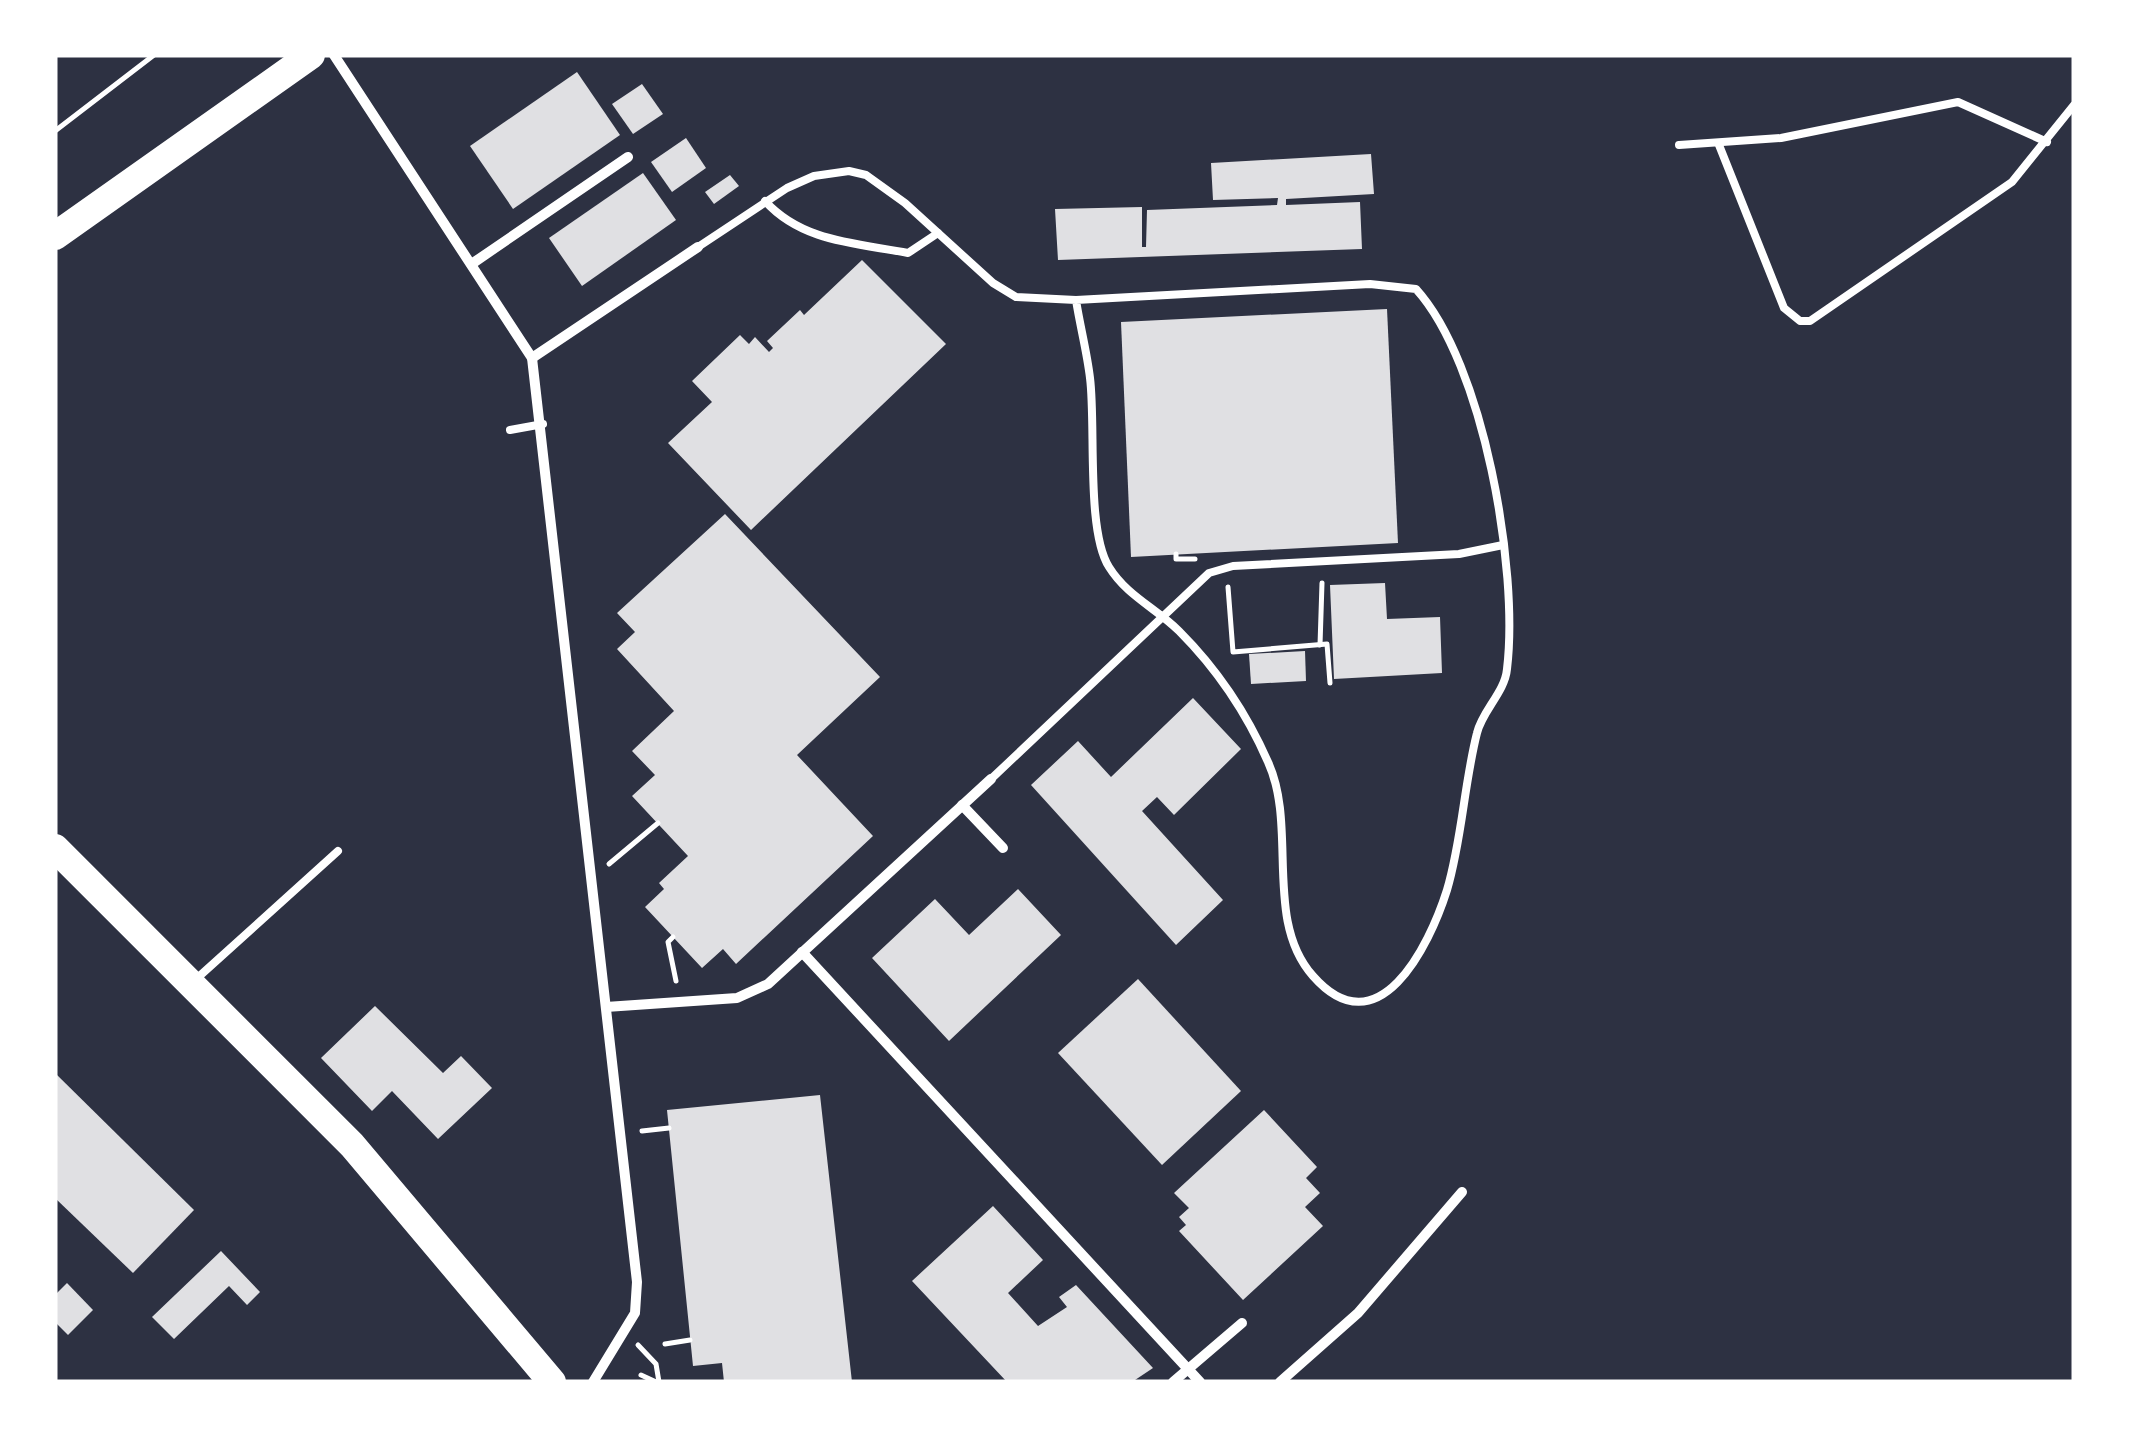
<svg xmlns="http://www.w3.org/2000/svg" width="2129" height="1437" font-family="Arial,sans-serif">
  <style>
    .building { fill: #e0e0e3 }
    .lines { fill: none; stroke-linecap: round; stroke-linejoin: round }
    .path { stroke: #fff; stroke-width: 5 }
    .service { stroke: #fff; stroke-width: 8 }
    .minor { stroke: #fff; stroke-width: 10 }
    .trunk { stroke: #fff; stroke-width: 28 }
  </style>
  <rect width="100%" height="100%" fill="#2d3142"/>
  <g class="building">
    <path d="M 577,72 L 620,135 L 513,209 L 470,146 Z"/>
    <path d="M 642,84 L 663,114 L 633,134 L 612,104 Z"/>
    <path d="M 686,138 L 706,168 L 672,192 L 651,162 Z"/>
    <path d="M 1371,154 L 1374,194 L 1286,199 L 1286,205 L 1360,202 L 1362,249 L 1058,260 L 1055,209 L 1142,207 L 1142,247 L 1146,247 L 1147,210 L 1277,205 L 1278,198 L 1213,200 L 1211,163 Z"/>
    <path d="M 643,173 L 676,220 L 582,286 L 549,238 Z"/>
    <path d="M 730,175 L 739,186 L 714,204 L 705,192 Z"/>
    <path d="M 862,260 L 946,344 L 751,530 L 668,443 L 712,402 L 692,381 L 740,335 L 749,344 L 755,337 L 769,352 L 773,348 L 767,341 L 800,310 L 804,315 Z"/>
    <path d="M 1387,309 L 1398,543 L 1131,557 L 1121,322 Z"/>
    <path d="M 725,514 L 880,677 L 797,755 L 873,836 L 736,964 L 723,949 L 702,968 L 645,907 L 664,889 L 659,883 L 688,856 L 632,796 L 655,775 L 632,751 L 674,711 L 617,649 L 635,632 L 617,613 Z"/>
    <path d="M 1385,583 L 1387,619 L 1440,617 L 1442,673 L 1334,679 L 1330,585 Z"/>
    <path d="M 1305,651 L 1306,681 L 1251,684 L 1249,654 Z"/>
    <path d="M 1193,698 L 1241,749 L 1174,815 L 1157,797 L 1142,811 L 1223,900 L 1176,945 L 1031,785 L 1078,741 L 1111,777 Z"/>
    <path d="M 1018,889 L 1061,935 L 949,1041 L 872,958 L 935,899 L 969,935 Z"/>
    <path d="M 1138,979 L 1241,1091 L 1162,1165 L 1058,1053 Z"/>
    <path d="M 375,1006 L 443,1073 L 461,1056 L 492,1088 L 438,1139 L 392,1091 L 372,1111 L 321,1058 Z"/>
    <path d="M 55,1073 L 194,1210 L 133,1273 L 55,1198 Z"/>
    <path d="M 820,1095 L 852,1382 L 724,1382 L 722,1363 L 693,1366 L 667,1110 Z"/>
    <path d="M 1264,1110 L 1317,1167 L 1306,1178 L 1320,1193 L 1305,1207 L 1323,1226 L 1243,1300 L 1179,1231 L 1186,1225 L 1179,1217 L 1189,1208 L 1174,1193 Z"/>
    <path d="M 993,1206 L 1043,1260 L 1008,1293 L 1038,1326 L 1067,1307 L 1059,1297 L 1076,1285 L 1153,1368 L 1132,1382 L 1007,1382 L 912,1281 Z"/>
    <path d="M 221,1251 L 260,1292 L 247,1305 L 229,1286 L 174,1339 L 152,1317 Z"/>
    <path d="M 67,1283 L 93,1310 L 68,1335 L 55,1322 L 55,1295 Z"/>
  </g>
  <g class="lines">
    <g class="path">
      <path d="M 55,131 L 154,55"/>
      <path d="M 1176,554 L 1176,559 L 1195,559"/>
      <path d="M 1228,587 L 1233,652 L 1327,644 L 1330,683"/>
      <path d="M 1320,645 L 1322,583"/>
      <path d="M 609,864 L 658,823"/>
      <path d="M 673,937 L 668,942 L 676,981"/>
      <path d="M 642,1131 L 669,1128"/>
      <path d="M 665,1344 L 690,1340"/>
      <path d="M 638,1345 L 656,1364 L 659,1382"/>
      <path d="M 641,1375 L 654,1381"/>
    </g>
    <g class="service">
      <path d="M 1679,145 L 1781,138 L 1958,102 L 2047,142"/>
      <path d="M 1719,145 L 1784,308 L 1800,321 L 1810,321 L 2012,182 L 2074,105"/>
      <path d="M 765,201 C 802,242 856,243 908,253 L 938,233"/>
      <path d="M 698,247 L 787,188 L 814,176 L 849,171 L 866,175 L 905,203 L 993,283 L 1016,297 L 1076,300 L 1370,284 L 1416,289 C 1484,364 1519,570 1507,669 C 1505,692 1482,711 1477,733 C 1464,784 1462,840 1447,890 C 1429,947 1378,1050 1313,976 C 1263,920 1298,827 1268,762 C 1247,714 1216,668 1179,631 C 1156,608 1127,596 1109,567 C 1086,531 1096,425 1090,378 C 1087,352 1080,326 1076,300"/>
      <path d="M 510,430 L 543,424"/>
      <path d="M 991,779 L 1209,573 L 1233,566 L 1459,554 L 1503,545"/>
      <path d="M 194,981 L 338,851"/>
    </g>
    <g class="minor">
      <path d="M 334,55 L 532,358 L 637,1282 L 635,1313 L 593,1382"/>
      <path d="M 473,263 L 628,157"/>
      <path d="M 532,358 L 698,247"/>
      <path d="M 962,805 L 1003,848"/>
      <path d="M 802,952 L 1200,1382"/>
      <path d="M 606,1007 L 737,998 L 768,984 L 991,779"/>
      <path d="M 1173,1382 L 1242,1323"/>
      <path d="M 1280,1382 L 1358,1313 L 1462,1192"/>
    </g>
    <g class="trunk">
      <path d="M 55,236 L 311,55"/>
      <path d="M 55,848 L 352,1145 L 552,1382"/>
    </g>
  </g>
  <rect width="2129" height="1437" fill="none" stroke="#ffffff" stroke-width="115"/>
</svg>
